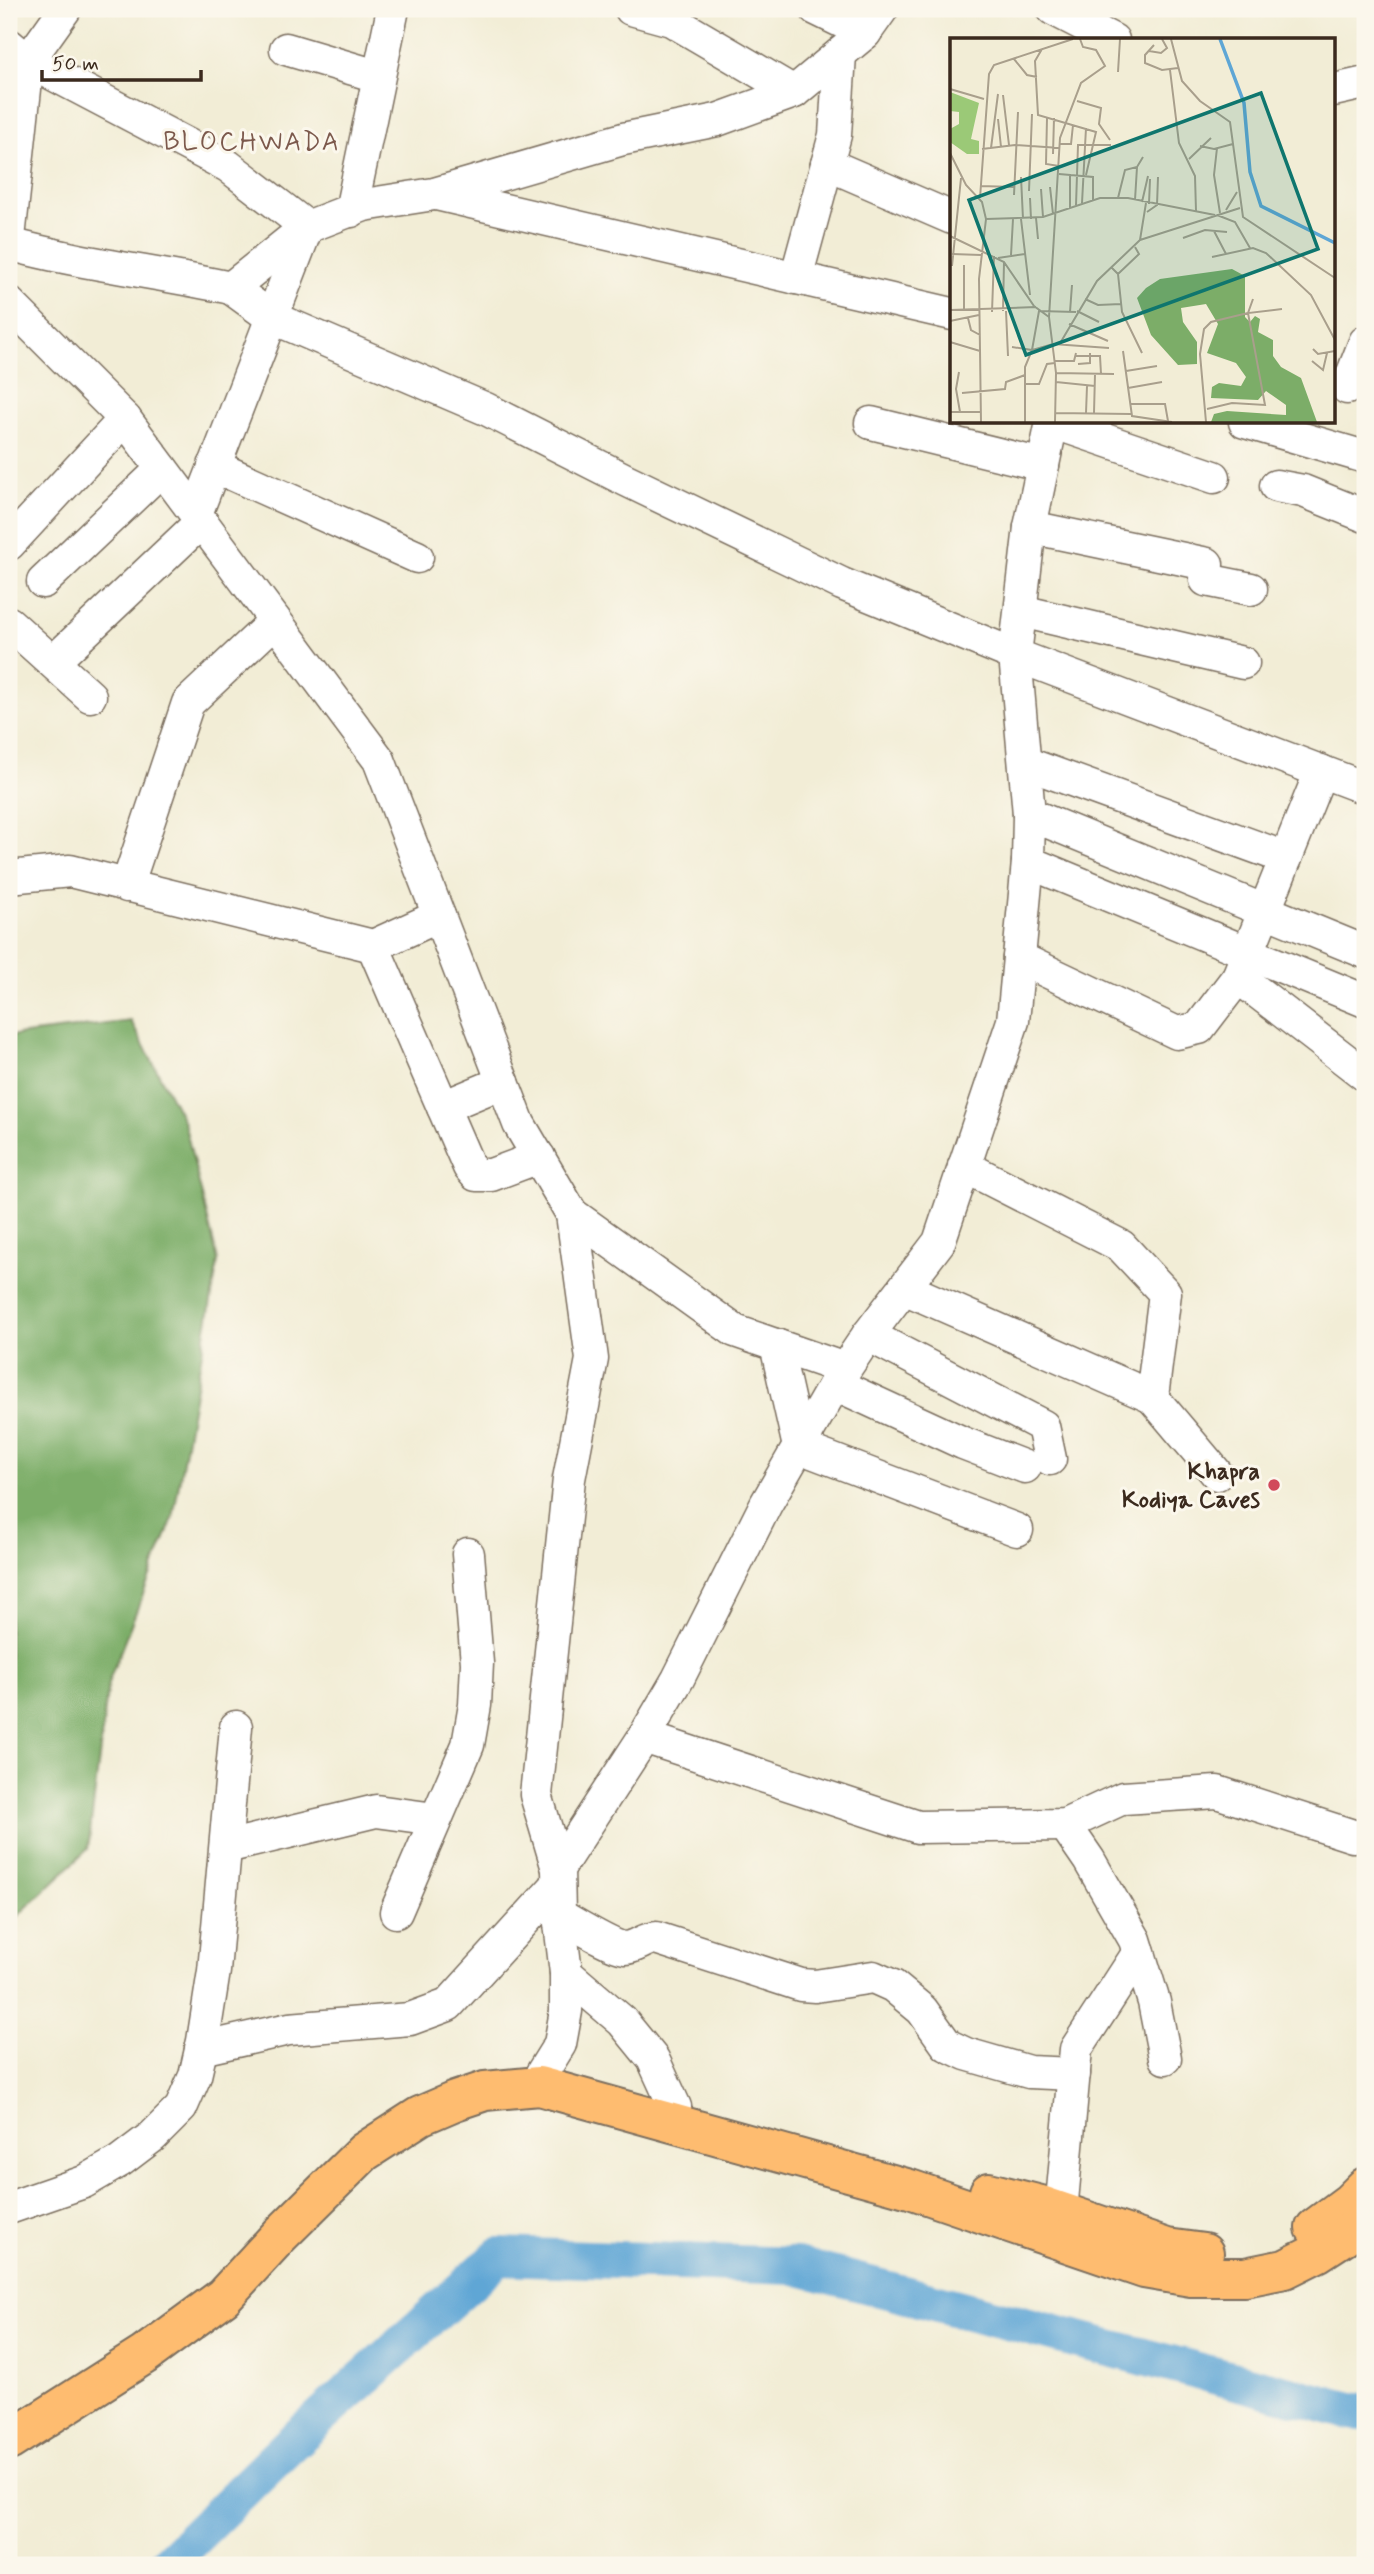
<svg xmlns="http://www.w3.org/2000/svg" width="1374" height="2574" font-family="Mynerve,sans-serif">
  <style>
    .forest { fill: #7cad68; stroke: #5c6c43; stroke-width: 2 }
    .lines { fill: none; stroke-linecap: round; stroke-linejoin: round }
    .river { stroke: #5ea6d5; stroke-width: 38 }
    .minor-casing { stroke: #7b6e5e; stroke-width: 35 }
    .major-casing { stroke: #7b6e5e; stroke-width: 42 }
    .minor { stroke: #fff; stroke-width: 32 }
    .major { stroke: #febc70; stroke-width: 38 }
    .poi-dot { fill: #d1495b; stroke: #fbf7ec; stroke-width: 2.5 }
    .labels { text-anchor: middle; stroke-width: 6; stroke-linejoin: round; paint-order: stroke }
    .poi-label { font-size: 24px; font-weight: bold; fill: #3b2a1e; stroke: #fbf7ec; text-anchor: end }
    .neighbourhood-label { font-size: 26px; letter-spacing: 2px; fill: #7c594c; stroke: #fbf7ec }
    .inset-river { fill: none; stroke: #5ea6d5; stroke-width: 3.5 }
    .inset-road { fill: none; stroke: #a99f8c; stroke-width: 2 }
    .view { fill: #0f766e; fill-opacity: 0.15; stroke: #0f766e; stroke-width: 3.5 }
    .inset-edge { fill: none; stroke: #3b2a1e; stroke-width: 3.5 }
  </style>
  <rect width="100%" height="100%" fill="#fbf7ec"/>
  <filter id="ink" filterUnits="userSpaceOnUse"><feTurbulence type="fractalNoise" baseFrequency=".0143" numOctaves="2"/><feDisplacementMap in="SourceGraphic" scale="14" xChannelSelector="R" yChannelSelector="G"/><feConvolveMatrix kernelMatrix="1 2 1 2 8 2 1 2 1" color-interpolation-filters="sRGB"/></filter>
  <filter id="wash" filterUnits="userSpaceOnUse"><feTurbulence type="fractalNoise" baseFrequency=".00686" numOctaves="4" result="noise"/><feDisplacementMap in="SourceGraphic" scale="28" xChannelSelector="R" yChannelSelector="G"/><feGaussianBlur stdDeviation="1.57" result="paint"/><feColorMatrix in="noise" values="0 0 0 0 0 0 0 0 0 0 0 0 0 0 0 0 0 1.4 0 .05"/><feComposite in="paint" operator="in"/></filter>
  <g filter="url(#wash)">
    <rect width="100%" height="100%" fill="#f2edd6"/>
    <path class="forest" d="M 131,1021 L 184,1122 L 218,1261 L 173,1518 L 108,1683 L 88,1849 L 9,1924 L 9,1036 Z"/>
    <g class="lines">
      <path class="river" d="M 166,2565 L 287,2447 L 499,2256 L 796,2266 L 1351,2411 L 1365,2412"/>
    </g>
  </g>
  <g filter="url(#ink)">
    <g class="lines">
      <g class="minor-casing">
        <g id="minor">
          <path d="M 65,9 L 28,61 L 228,166 L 307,227 L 196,514"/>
          <path d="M 631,9 L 671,20 L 794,92"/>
          <path d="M 816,9 L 865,33"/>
          <path d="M 1053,9 L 1113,40"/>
          <path d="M 9,45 L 28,61 L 9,238"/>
          <path d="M 286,49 L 377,76"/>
          <path d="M 1334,90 L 1365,83"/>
          <path d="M 827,164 L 952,218"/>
          <path d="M 436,194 L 952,314"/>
          <path d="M 351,211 L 393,9"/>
          <path d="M 9,244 C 82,264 157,272 231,288 L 307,227 L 364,205 L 434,194 L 623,139 L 717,120 L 794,92 L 865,33 L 882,9"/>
          <path d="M 796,278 L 835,135 L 840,54"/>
          <path d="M 231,288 L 271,317 L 486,409 L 626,480 L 842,584 L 1015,655 L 1365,788"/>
          <path d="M 9,303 L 125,419 L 379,760 L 519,1124 L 572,1214 L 735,1331 L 845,1369"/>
          <path d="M 1347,388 L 1365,342"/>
          <path d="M 1052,422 L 1214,477"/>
          <path d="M 1245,422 L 1365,457"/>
          <path d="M 871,423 L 1043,465"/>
          <path d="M 214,466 L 417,557"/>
          <path d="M 1276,486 L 1303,491 L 1365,516"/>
          <path d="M 1030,527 L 1207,564 L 1206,580 L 1251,589"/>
          <path d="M 9,544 L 125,419"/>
          <path d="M 43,582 L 162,469"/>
          <path d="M 1021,611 L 1243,663"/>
          <path d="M 9,623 L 90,696"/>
          <path d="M 53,662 L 201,522"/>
          <path d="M 1025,763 L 1286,858"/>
          <path d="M 1029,814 L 1365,952"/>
          <path d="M 1028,862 L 1365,1001"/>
          <path d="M 9,877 L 70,871 L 373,946 L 439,916"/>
          <path d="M 127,886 L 188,703 L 275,621"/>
          <path d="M 373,946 L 469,1167 L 476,1175 L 491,1175 L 539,1157"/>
          <path d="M 1019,958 L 1177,1033 L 1199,1028 L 1238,977 L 1321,771"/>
          <path d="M 1238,977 L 1365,1075"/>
          <path d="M 443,1107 L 503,1082"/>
          <path d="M 964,1166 L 1121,1246 L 1165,1293 L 1152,1397 L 1217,1474"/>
          <path d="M 904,1288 L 1152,1397"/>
          <path d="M 868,1335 L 1043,1426 L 1050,1459"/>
          <path d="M 776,1345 L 799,1447 L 1017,1530"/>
          <path d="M 835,1384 L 963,1443 L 1025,1467"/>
          <path d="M 644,1737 L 918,1827 L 1065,1825 L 1123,1798 L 1217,1792 L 1353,1836 L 1365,1836"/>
          <path d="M 1065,1825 L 1089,1860 L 1135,1940 L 1154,2002 L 1165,2058"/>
          <path d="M 226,1847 L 376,1811 L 435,1819"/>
          <path d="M 558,1869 L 644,1737 L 678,1679 L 766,1504 L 835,1384 L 868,1335 L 939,1242 L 1013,1021 L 1028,862 L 1029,814 L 1015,655 L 1030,527 L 1052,422"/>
          <path d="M 396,1912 L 468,1745 L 475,1705 L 477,1663 L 468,1554"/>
          <path d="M 559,1915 C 572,1922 612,1947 625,1948 C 636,1948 645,1938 656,1938 L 801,1985 L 815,1986 L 873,1977 L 893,1986 L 922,2010 L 947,2045 L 966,2054 L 1029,2072 L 1074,2074"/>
          <path d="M 566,1973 L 622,2021 L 653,2059 L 675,2107"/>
          <path d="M 201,2049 L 289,2029 L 410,2019 L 448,2005 L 558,1884"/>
          <path d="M 539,2086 L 542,2073 L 560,2044 L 566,2011 L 566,1973 L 559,1915 L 558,1869 L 536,1795 L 569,1479 L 592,1359 L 572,1214"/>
          <path d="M 9,2208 L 84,2182 L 120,2161 L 153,2136 L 181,2108 L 195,2076 L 203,2041 L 214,1971 L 236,1727"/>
          <path d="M 1061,2212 L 1076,2049 L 1139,1952"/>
        </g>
      </g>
      <g class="major-casing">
        <g id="major">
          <path d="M 989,2192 L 1041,2205 L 1167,2248 L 1204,2253"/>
          <path d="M 1315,2228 L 1350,2202 L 1365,2187"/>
          <path d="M 9,2441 L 144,2355 L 223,2297 L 280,2235 L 364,2152 L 420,2116 L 455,2101 L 485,2091 L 539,2086 L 910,2189 L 1144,2269 L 1191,2277 L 1245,2277 L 1285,2269 L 1317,2253 L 1365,2222"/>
        </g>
      </g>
      <use href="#minor" class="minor"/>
      <use href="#major" class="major"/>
    </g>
  </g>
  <circle class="poi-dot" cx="1274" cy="1485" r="7"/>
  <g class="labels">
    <g class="poi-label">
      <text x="1260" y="1479">Khapra<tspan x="1260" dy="28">Kodiya Caves</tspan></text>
    </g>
    <g class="neighbourhood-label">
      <text x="252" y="150">BLOCHWADA</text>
    </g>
  </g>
  <g transform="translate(950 38)">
    <rect width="385" height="385" fill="#f2edd6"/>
    <path d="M 0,54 L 29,65 L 21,101 L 29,103 L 29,116 L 17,116 L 0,104 L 0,91 L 9,86 L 9,74 L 0,73 Z" fill="#9bc977"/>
    <path d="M 282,231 L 295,238 L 295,279 L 300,284 L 305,278 L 310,281 L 308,294 L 323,302 L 323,318 L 331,329 L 351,340 L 367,384 L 261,384 L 264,376 L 277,373 L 336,377 L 336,367 L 316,353 L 308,362 L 261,360 L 262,349 L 269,345 L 291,348 L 296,339 L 286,325 L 257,315 L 268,286 L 256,266 L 231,270 L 233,284 L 247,304 L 247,326 L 228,327 L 201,297 L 187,260 L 196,250 L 210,241 Z" fill="#7cad68"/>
    <path class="inset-river" d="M 270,1 L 294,65 L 300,134 L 311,168 L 385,205"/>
    <path class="inset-road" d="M 221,1 L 232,43 L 250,63 L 280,84 L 293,179 L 385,240M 204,7 L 195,17 L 195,25 L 212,32 L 228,30M 92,11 L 85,23 L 88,77 L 146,94 L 136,137M 199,13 L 211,15 L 217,10 L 212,1M 64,21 L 77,37 L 87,39M 220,32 L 229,105 L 245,138 L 246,173M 168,34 L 170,1M 0,51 L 34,61M 53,57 L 59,107M 127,63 L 151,70 L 149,86 L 160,102M 97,80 L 96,126 L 109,128M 48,81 L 51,109M 110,106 L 121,106 L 123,87M 250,108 L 264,111 L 283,106M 41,110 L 48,56M 267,110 L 264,137 L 270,175M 32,111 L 65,107 L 110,110M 0,115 L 16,147 L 32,164 L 36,181 L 29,241 L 31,384M 103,116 L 104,80M 239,121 L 261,100M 109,136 L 143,139 L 143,162M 71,139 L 73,181M 30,148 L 65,149M 100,149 L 103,176M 91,151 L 93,179M 79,153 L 82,76M 64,157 L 68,74M 30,160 L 39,36 L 44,27 L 123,1M 80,160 L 81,181M 168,160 L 175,132 L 187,129 L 193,119M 185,162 L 187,129M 192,164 L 198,138M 132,165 L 136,90M 199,166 L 200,141M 126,167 L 128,107 L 161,107M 120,170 L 120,136M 276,172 L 287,154M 197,174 L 207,167 L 208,139M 267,177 L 285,184 L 300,210M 86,180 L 88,201M 36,181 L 93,179 L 150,160 L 178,160 L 265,177M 71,181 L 80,257M 264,193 L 276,216M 0,198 L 54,224 L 84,268 L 99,279 L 106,335 L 105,384M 233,200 L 255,192 L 277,194M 190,202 L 290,170M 2,216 L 31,217M 61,217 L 63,181M 262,219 L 303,210 L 316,215 L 361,257 L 385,302M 48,220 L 75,216M 2,228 L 11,140M 162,230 L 168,236 L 172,274 L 192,315M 168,236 L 189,216 L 185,209M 385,246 L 385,270M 135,261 L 148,267 L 171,266M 0,272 L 86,269M 14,272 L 14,227M 53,273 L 54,224M 56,273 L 58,318M 127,273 L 149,284M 42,274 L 44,218M 120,274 L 122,247M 99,279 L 110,100 L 131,45 L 155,28 L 146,12 L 133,9 L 130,1M 18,280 L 21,292 L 30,297M 0,283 L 29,277M 119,286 L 158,303M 0,304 L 30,313M 109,307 L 147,243 L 190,202 L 196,165M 62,309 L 82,312 L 89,273 L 126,274M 363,311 L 368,316 L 385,313M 173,313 L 182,378 L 222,384M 126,318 L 150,318 L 151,336M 105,323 L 124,323 L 126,315M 362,323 L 373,332 L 377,315M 128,326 L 140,325 L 140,315M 176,333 L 207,328M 9,334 L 6,351 L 10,374M 106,335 L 164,336M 106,344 L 145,348M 75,346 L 89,346 L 97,326 L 105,325M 178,350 L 212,344M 12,355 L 55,351 L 56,344 L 75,337M 180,366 L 215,366 L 218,383M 257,371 L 282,365 L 315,367 L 298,275 L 332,271M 0,374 L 31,374M 105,375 L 181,376M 136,375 L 137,348M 144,375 L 145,336M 75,384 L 75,329 L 82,312 L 103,306 L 159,310M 256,384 L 250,316 L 254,291 L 261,284 L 298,275 L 303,261"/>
    <path class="view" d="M 311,55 L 368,211 L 76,317 L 19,162 Z"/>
    <rect width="385" height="385" class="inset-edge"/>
  </g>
  <rect width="1374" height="2574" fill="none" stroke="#fbf7ec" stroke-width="35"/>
  <path d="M42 70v10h159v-10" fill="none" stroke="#3b2a1e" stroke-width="3.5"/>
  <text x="52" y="70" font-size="21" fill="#3b2a1e" stroke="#fbf7ec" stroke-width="5" paint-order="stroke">50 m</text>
</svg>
